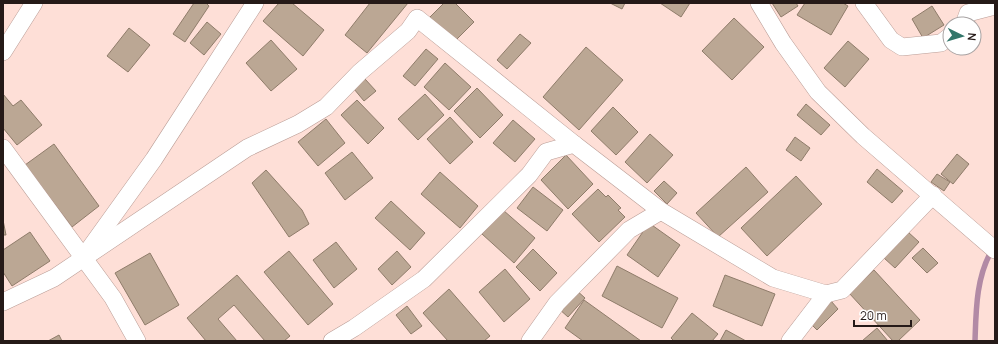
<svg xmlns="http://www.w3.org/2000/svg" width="998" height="344" font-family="Manrope,sans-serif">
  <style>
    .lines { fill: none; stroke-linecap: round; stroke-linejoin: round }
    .stream { stroke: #b28aa5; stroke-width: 5.5 }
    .building { fill: #bba794; stroke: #8f7c6a }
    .street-casing { stroke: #ba9d96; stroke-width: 18 }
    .street { stroke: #fff; stroke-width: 17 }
  </style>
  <rect width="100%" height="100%" fill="#fedfd7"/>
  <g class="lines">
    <path class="stream" d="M 975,341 C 976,311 976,277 992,250"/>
  </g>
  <g class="building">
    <path d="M 194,3 L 206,3 L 209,6 L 185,42 L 173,34 Z"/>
    <path d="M 279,3 L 292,3 L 324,30 L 303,56 L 263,21 Z"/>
    <path d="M 370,3 L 408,3 L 367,53 L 345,35 Z"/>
    <path d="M 444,3 L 455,3 L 474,22 L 453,43 L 429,18 Z"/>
    <path d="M 610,3 L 625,3 L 622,9 Z"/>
    <path d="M 660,3 L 690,3 L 681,17 Z"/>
    <path d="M 772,3 L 796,3 L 798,6 L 781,17 Z"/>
    <path d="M 805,3 L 843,3 L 848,6 L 831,35 L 797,15 Z"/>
    <path d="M 932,6 L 944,25 L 923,38 L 912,19 Z"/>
    <path d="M 734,18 L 764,47 L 732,80 L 702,51 Z"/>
    <path d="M 207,22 L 221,34 L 204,55 L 190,43 Z"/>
    <path d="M 129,28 L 150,45 L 128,72 L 107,56 Z"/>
    <path d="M 520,34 L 531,43 L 507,69 L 497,60 Z"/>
    <path d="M 271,40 L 297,69 L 271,91 L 246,63 Z"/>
    <path d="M 848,41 L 869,59 L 845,87 L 824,68 Z"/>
    <path d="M 586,47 L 623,80 L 579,130 L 543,97 Z"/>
    <path d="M 426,49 L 438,59 L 415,86 L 403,76 Z"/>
    <path d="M 445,63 L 471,87 L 449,110 L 424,87 Z"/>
    <path d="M 365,79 L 376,91 L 364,101 L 354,89 Z"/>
    <path d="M 477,88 L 503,115 L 480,138 L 454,111 Z"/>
    <path d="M 3,94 L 13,106 L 21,100 L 42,125 L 17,145 L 3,128 Z"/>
    <path d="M 425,94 L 444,115 L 418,140 L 398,119 Z"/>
    <path d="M 357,100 L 384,128 L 368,144 L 341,115 Z"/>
    <path d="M 806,104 L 830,125 L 821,135 L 797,115 Z"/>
    <path d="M 613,107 L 638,132 L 616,155 L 591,131 Z"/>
    <path d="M 450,117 L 473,142 L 450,164 L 427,139 Z"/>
    <path d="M 326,119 L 345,143 L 318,166 L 298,142 Z"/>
    <path d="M 513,120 L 535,139 L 515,162 L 493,143 Z"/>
    <path d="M 650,134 L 673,155 L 647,183 L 625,162 Z"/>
    <path d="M 795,137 L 810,148 L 801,161 L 786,150 Z"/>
    <path d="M 54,144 L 99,206 L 72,227 L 25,165 Z"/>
    <path d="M 352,152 L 373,178 L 345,200 L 325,173 Z"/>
    <path d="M 957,154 L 969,164 L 953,184 L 941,174 Z"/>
    <path d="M 566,155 L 593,184 L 568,209 L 541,180 Z"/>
    <path d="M 746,167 L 768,192 L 718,237 L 696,213 Z"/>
    <path d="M 877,169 L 903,191 L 892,203 L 867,182 Z"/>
    <path d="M 266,170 L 302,210 L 309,224 L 289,237 L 252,183 Z"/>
    <path d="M 440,172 L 478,206 L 460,228 L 421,194 Z"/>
    <path d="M 937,174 L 950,182 L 944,191 L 931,182 Z"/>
    <path d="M 796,176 L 822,204 L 767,256 L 741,228 Z"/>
    <path d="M 664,181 L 677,193 L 667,204 L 654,191 Z"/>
    <path d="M 533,187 L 563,210 L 547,231 L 517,208 Z"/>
    <path d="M 598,189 L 606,197 L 608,195 L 621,208 L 618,210 L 625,217 L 599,242 L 572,214 Z"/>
    <path d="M 391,201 L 425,233 L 410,250 L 375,218 Z"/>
    <path d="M 503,210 L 535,238 L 514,263 L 482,234 Z"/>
    <path d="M 3,220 L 6,235 L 3,235 Z"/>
    <path d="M 649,223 L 680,245 L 658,277 L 627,255 Z"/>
    <path d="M 30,232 L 50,261 L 12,286 L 3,272 L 3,250 Z"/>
    <path d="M 908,232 L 919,242 L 895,268 L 884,258 Z"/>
    <path d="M 336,242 L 357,269 L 334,288 L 313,260 Z"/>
    <path d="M 923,248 L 938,263 L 927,273 L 912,258 Z"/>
    <path d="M 533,249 L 557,273 L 540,291 L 516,267 Z"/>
    <path d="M 289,251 L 333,304 L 308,325 L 264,272 Z"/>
    <path d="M 397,251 L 411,267 L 392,285 L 378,269 Z"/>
    <path d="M 150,253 L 179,305 L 145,325 L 115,273 Z"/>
    <path d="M 617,266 L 678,298 L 662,328 L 602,296 Z"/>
    <path d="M 505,269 L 530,299 L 504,322 L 479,292 Z"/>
    <path d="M 874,270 L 920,320 L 898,341 L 893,341 L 849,293 Z"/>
    <path d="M 237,275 L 290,336 L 284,341 L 265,341 L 234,305 L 218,319 L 237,341 L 206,341 L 187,318 Z"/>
    <path d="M 725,275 L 775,294 L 762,326 L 713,306 Z"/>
    <path d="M 449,289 L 490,336 L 484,341 L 448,341 L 423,313 Z"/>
    <path d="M 575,289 L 585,298 L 568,317 L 558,308 Z"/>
    <path d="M 584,300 L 641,341 L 583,341 L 565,328 Z"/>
    <path d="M 831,301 L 838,309 L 817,330 L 809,322 Z"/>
    <path d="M 407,306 L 422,326 L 411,334 L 396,315 Z"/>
    <path d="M 692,313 L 718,334 L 712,341 L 674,341 L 671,338 Z"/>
    <path d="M 877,328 L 888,341 L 862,341 Z"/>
    <path d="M 726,330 L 746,341 L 720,341 Z"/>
    <path d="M 59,335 L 62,341 L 48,341 Z"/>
  </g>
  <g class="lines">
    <g class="street-casing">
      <g id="street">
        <path d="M 759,3 L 783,43 L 818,92 L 863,136 L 995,250"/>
        <path d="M 864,3 L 891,40 L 902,47 L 941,43 L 950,36"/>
        <path d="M 964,24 L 968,13 L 995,6"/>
        <path d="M 3,52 L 34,3"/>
        <path d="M 3,148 L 113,298 L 137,341"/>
        <path d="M 90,248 L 154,159 L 255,3"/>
        <path d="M 3,302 L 54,278 L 247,148 L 298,124 L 326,107 L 360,72 L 408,31 L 417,18 L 574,144"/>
        <path d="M 332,341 L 354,328 L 424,279 L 529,175 L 546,152 L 574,144 L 661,211 L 773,278 L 826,294 L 842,290 L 933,195"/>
        <path d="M 530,341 L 557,303 L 629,230 L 661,211"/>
        <path d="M 790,341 L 826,294"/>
      </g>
    </g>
    <use href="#street" class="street"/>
  </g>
  <rect width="998" height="344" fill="none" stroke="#251a18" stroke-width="8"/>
  <g transform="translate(962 36) rotate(95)"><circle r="19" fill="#ffffff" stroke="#a8a3a3"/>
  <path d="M0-3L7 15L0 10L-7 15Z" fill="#32766a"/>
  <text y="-6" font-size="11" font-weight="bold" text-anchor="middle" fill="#251a18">N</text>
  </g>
  <path d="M854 320v6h57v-6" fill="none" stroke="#251a18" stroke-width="2"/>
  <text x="860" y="320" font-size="12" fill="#251a18" stroke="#ffffff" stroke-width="3" paint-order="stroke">20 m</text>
</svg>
